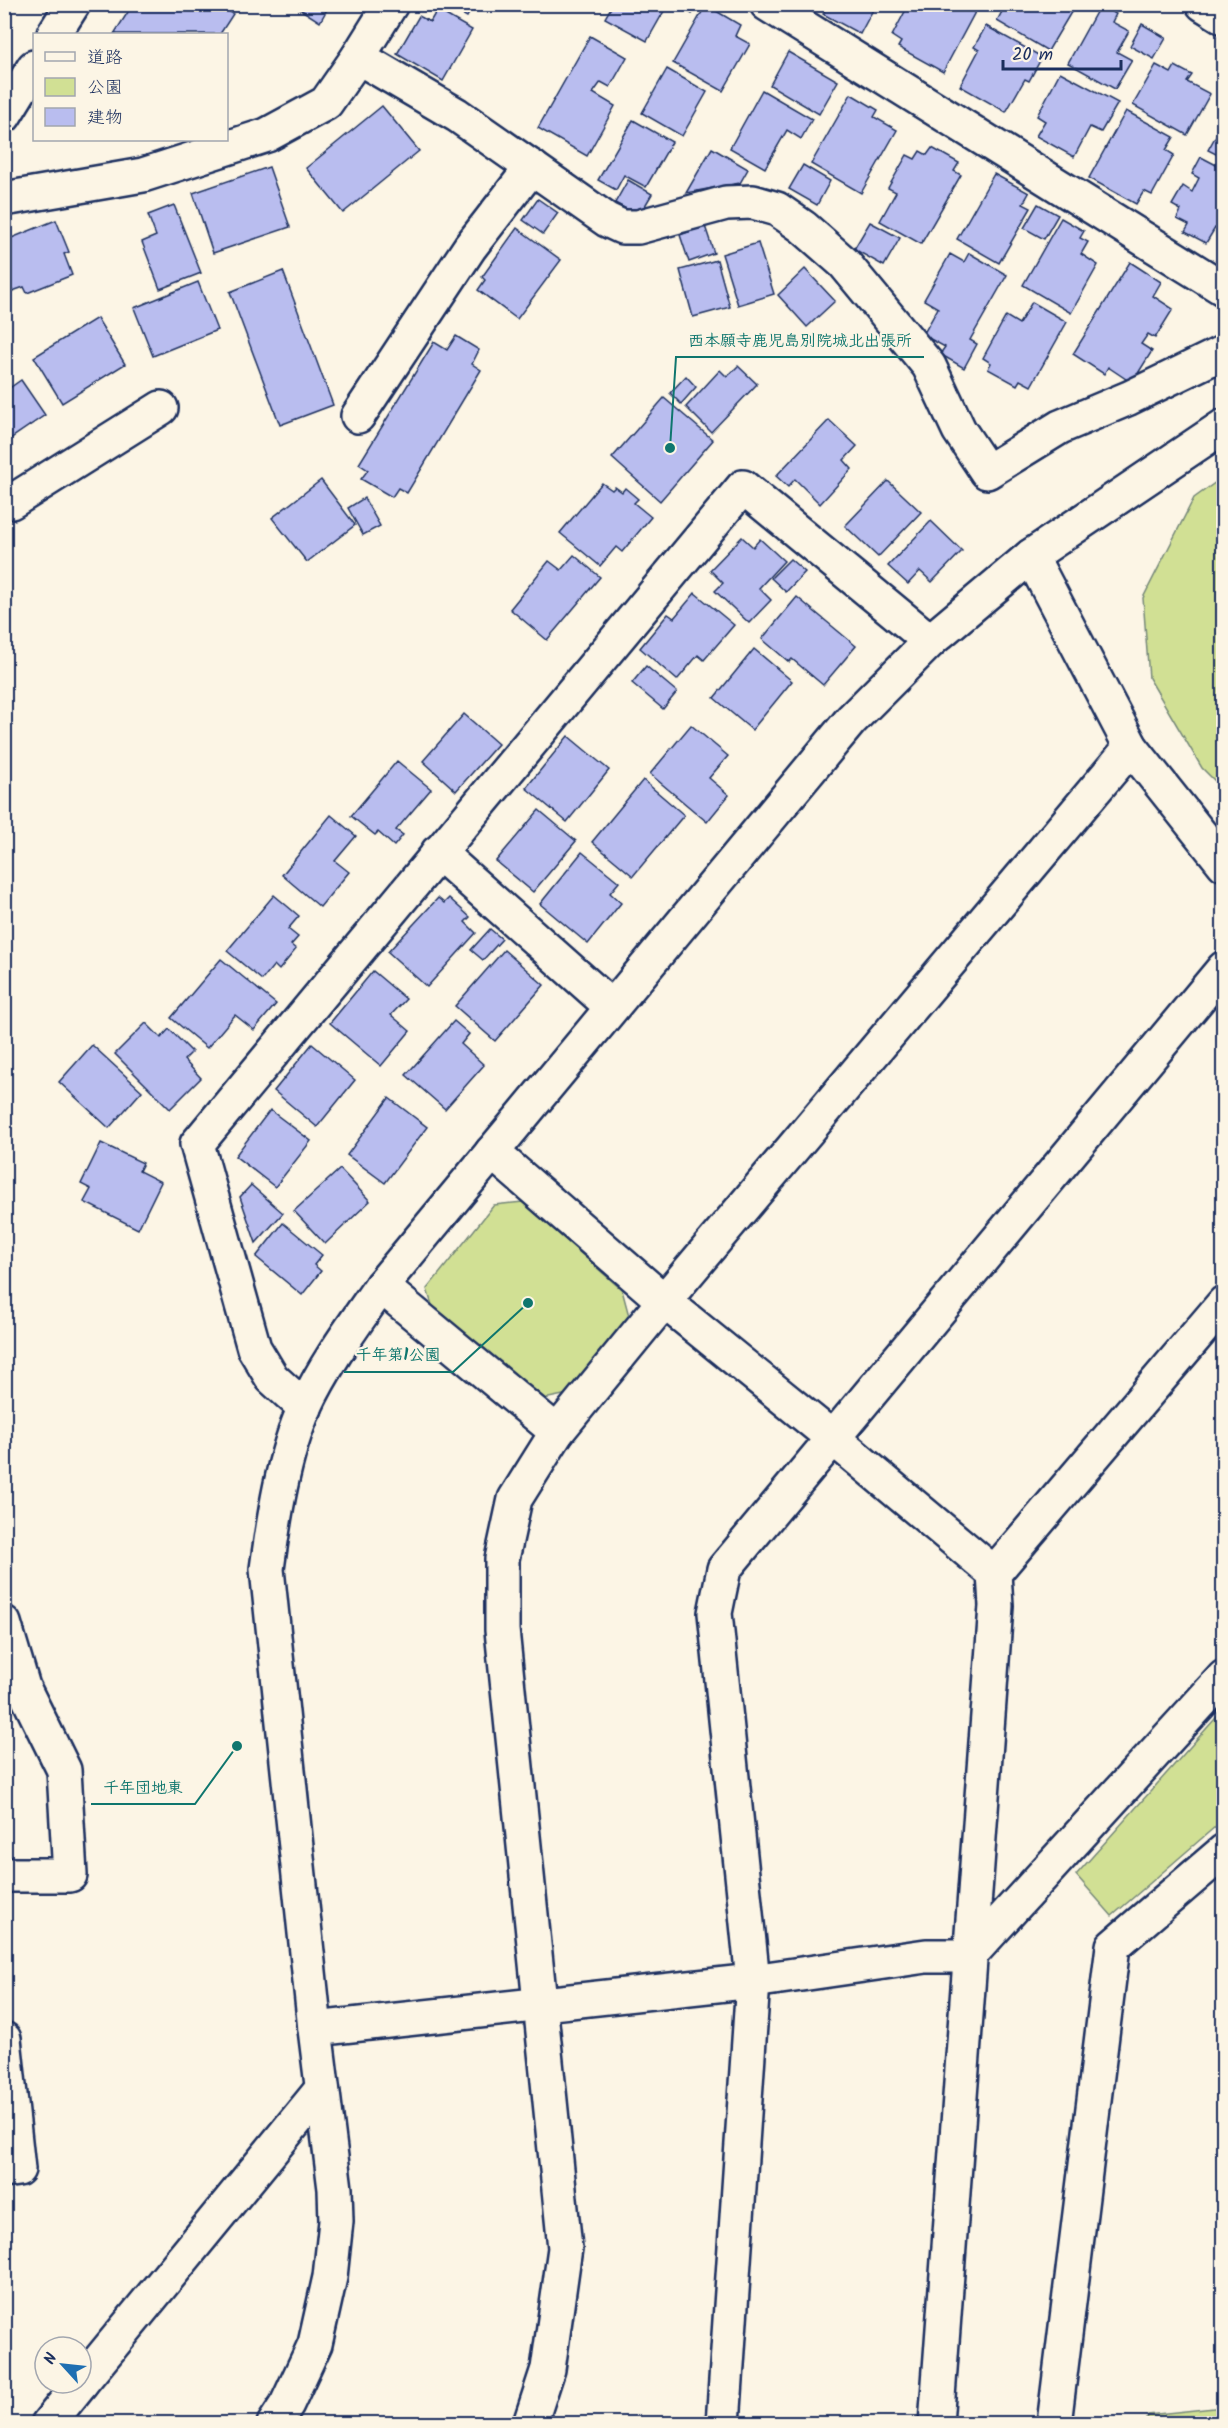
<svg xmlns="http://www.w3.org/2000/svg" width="1228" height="2428" font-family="Kalam,'Klee One',sans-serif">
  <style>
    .green { fill: #d1e094; stroke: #768879; stroke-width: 1.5 }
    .building { fill: #b9bdef; stroke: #1b2f5e; stroke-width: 1.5 }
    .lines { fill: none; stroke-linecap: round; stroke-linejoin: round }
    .minor-casing { stroke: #1b2f5e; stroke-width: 38 }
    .tertiary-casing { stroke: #1b2f5e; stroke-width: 38 }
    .minor { stroke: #fcf5e5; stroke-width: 33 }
    .tertiary { stroke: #fcf5e5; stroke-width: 33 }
    .leader { fill: none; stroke: #0f766e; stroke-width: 2 }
    .callout-dot { fill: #0f766e; stroke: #fcf5e5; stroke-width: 2 }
    .callout-label { font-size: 16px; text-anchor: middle; font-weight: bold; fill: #0f766e; stroke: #fcf5e5; stroke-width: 4.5; stroke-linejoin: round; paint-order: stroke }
  </style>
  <rect width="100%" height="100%" fill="#fcf5e5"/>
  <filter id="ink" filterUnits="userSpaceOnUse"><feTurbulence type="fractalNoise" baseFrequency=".0167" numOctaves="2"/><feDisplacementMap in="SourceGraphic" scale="12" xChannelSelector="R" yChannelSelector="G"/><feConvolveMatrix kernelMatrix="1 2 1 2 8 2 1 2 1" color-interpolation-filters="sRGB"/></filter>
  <g filter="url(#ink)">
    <g class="green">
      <path d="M 1223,477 L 1223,789 L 1202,768 L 1149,678 L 1143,598 L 1194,498 Z"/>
      <path d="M 523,1202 L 622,1290 L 629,1316 L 568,1394 L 539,1400 L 436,1318 L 427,1289 L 494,1205 Z"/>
      <path d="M 1223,1710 L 1223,1820 L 1112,1916 L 1076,1875 Z"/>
      <path d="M 1223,2407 L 1223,2423 L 1146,2423 L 1148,2415 Z"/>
    </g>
    <g class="building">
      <path d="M 133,4 L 218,4 L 233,14 L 220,34 L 114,34 Z"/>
      <path d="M 292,4 L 330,4 L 320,22 Z"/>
      <path d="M 444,4 L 474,4 L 467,17 Z"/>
      <path d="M 613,4 L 668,4 L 647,41 L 605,18 Z"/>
      <path d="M 677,4 L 698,4 L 692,14 Z"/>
      <path d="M 828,4 L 876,4 L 860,34 L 823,14 Z"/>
      <path d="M 909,4 L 961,4 L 975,12 L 943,72 L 898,47 L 901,42 L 892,36 Z"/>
      <path d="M 1006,4 L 1076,4 L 1048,51 L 997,21 Z"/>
      <path d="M 706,5 L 740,25 L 735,36 L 750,44 L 723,91 L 673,63 Z"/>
      <path d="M 1100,5 L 1116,14 L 1112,22 L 1129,31 L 1117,52 L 1132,60 L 1115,89 L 1068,63 Z"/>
      <path d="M 437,10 L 472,30 L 443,81 L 397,54 L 419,16 L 430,22 Z"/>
      <path d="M 1142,24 L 1166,38 L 1154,59 L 1130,46 Z"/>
      <path d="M 986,26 L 1042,57 L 1029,81 L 1025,79 L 1006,112 L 960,86 L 979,50 L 974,47 Z"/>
      <path d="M 590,36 L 627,57 L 610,87 L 601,82 L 593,93 L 615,106 L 587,156 L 538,128 Z"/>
      <path d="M 788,52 L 838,81 L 819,114 L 770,85 Z"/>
      <path d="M 1156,65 L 1171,73 L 1175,66 L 1192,75 L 1187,82 L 1210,94 L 1187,135 L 1133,105 Z"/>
      <path d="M 667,69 L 707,92 L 682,136 L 642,113 Z"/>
      <path d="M 1060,72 L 1118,103 L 1101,132 L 1090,127 L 1074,157 L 1036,136 L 1045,121 L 1037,116 Z"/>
      <path d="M 762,90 L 812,119 L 801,139 L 787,130 L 765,168 L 730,148 Z"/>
      <path d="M 851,94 L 878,110 L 874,117 L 897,130 L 861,193 L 811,164 Z"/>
      <path d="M 382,106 L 419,151 L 343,213 L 306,168 Z"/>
      <path d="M 1126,111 L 1174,137 L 1166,150 L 1174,155 L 1152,195 L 1144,191 L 1136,204 L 1089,178 Z"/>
      <path d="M 633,120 L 672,142 L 646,187 L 624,175 L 616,190 L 598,180 Z"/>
      <path d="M 1224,121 L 1224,158 L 1208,150 Z"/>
      <path d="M 712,148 L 748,169 L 740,183 L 686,193 Z"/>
      <path d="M 932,148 L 959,163 L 954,171 L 961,175 L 921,244 L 880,221 L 896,192 L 888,188 L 907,155 L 915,159 L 920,151 L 927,155 Z"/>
      <path d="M 1201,157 L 1224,169 L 1224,225 L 1221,231 L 1215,228 L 1206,243 L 1185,232 L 1189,225 L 1177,219 L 1181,210 L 1172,205 L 1183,186 L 1192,192 L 1199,178 L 1192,174 Z"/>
      <path d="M 803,165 L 830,181 L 817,205 L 789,189 Z"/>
      <path d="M 269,167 L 290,227 L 213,253 L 193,193 Z"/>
      <path d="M 994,174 L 1029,193 L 1023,204 L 1031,208 L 999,263 L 957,239 Z"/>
      <path d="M 628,180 L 652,194 L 639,216 L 615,203 Z"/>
      <path d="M 538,199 L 558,213 L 543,234 L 523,220 Z"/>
      <path d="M 1038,204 L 1058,215 L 1044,239 L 1024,228 Z"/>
      <path d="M 174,205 L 201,273 L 160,289 L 142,242 L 156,236 L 148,215 Z"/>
      <path d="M 1061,218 L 1084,231 L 1080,238 L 1088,242 L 1081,254 L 1098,265 L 1071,313 L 1023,285 Z"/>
      <path d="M 56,220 L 69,252 L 64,254 L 72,275 L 27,293 L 24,287 L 4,294 L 4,241 Z"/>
      <path d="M 870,222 L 900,238 L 884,266 L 854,249 Z"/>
      <path d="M 705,226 L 714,253 L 689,262 L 680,235 Z"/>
      <path d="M 517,228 L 561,260 L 517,319 L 478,290 L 485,280 L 482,277 Z"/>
      <path d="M 758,243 L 774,294 L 738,305 L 722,254 Z"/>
      <path d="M 969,253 L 1007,275 L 970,340 L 977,344 L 964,368 L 940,354 L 945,347 L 923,335 L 938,308 L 924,300 L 950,254 L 964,262 Z"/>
      <path d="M 717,260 L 730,307 L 693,317 L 680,270 Z"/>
      <path d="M 1130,262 L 1161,282 L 1153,296 L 1173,309 L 1155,338 L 1148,334 L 1141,344 L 1152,351 L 1132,383 L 1108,367 L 1104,374 L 1073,354 Z"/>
      <path d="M 805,269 L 835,301 L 807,327 L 778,295 Z"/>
      <path d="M 283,271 L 333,405 L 280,425 L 230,292 Z"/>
      <path d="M 198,282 L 217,330 L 153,356 L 134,308 Z"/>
      <path d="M 1032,302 L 1067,322 L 1031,386 L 1020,380 L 1017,385 L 988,369 L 991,363 L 983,358 L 1006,316 L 1019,324 Z"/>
      <path d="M 97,318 L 125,364 L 62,403 L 34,357 Z"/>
      <path d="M 456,336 L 479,350 L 472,364 L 481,370 L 407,493 L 398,488 L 392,497 L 361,479 L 368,470 L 359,464 L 434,342 L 447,350 Z"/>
      <path d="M 738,366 L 757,384 L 711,432 L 686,407 L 720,370 L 727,377 Z"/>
      <path d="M 686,376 L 696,387 L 681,404 L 670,393 Z"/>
      <path d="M 21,380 L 45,415 L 4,443 L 4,392 Z"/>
      <path d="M 664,398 L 713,440 L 660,501 L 612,458 Z"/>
      <path d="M 829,420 L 857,446 L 844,460 L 852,469 L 820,504 L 795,479 L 788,487 L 776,476 Z"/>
      <path d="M 321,480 L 355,525 L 307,562 L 272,518 Z"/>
      <path d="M 888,481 L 921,512 L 878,557 L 845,526 Z"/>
      <path d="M 602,483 L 612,490 L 615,487 L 622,492 L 625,488 L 638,499 L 634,503 L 651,517 L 622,552 L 616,547 L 600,566 L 560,533 Z"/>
      <path d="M 364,498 L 380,526 L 363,535 L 348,508 Z"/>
      <path d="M 931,521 L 962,551 L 932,582 L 920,571 L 908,584 L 888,566 Z"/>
      <path d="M 742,537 L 753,547 L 760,539 L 784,561 L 759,588 L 771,600 L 749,623 L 715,591 L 723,583 L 710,570 Z"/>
      <path d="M 574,555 L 600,577 L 547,640 L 510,609 L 549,561 L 561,570 Z"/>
      <path d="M 790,559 L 805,572 L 786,592 L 771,578 Z"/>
      <path d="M 695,593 L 734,625 L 704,660 L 698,655 L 677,680 L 640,648 L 668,614 L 674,618 Z"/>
      <path d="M 797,597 L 856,646 L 823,685 L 792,659 L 789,662 L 762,639 Z"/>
      <path d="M 754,649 L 792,681 L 752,730 L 714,698 Z"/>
      <path d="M 646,666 L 677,692 L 663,709 L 632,683 Z"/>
      <path d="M 464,714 L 498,744 L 456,791 L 423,761 Z"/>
      <path d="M 691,725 L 728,756 L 709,778 L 729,795 L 707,822 L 650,774 Z"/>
      <path d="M 568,736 L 609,770 L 567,822 L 526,788 Z"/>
      <path d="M 397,761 L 431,789 L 396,830 L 403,835 L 394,846 L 378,832 L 375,835 L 351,816 Z"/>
      <path d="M 643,780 L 684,815 L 633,876 L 592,842 Z"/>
      <path d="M 539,810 L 576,841 L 533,892 L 496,861 Z"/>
      <path d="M 331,815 L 356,836 L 335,861 L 349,872 L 320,907 L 282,875 Z"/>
      <path d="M 582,852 L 619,882 L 610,893 L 621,903 L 588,944 L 540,904 Z"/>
      <path d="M 274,895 L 299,916 L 288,929 L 298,937 L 291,945 L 296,949 L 279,970 L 274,965 L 262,980 L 227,951 Z"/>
      <path d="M 438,898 L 444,903 L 449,898 L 470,917 L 465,922 L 476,933 L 427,987 L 388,952 Z"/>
      <path d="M 490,929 L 502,939 L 483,960 L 471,950 Z"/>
      <path d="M 504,950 L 544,985 L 495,1041 L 455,1006 Z"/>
      <path d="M 221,959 L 276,1004 L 254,1030 L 235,1015 L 207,1048 L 171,1018 Z"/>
      <path d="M 373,971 L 406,999 L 391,1015 L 410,1031 L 381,1066 L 330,1023 Z"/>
      <path d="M 454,1021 L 469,1034 L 461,1044 L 484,1065 L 445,1109 L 406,1075 Z"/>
      <path d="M 146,1023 L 161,1038 L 169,1029 L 192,1052 L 184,1060 L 201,1078 L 170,1109 L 115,1054 Z"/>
      <path d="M 312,1044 L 355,1080 L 317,1127 L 274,1091 Z"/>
      <path d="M 92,1045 L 142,1091 L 109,1128 L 59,1082 Z"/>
      <path d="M 389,1098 L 427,1127 L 385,1183 L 347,1155 Z"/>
      <path d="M 270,1110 L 311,1141 L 275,1187 L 235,1156 Z"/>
      <path d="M 101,1143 L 143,1163 L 139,1171 L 161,1182 L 138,1229 L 84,1202 L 91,1189 L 81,1184 Z"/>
      <path d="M 340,1169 L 370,1201 L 325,1244 L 294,1211 Z"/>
      <path d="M 251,1185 L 283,1213 L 256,1243 L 240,1197 Z"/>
      <path d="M 283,1223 L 322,1255 L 314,1265 L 321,1271 L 302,1295 L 256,1257 Z"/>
    </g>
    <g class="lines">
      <g class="minor-casing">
        <g id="minor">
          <path d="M 767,4 L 1224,289"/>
          <path d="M 54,34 L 73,4"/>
          <path d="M 358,57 L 457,115 L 607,220 L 622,227 L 638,227 L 726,203 L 753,202 L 777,209 L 803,227 L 844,263 L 929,366 L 959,430 L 987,472 L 1060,427 L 1129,398 L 1224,352"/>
          <path d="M 4,116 L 34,67"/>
          <path d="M 4,199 L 143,175 L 267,135 L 326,103 L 358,57 L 391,4"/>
          <path d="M 358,416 L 470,247 L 532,167"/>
          <path d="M 11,502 L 161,408"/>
          <path d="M 1031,556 L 1131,747 L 1224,864"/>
          <path d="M 438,852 L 612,1007"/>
          <path d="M 492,1152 L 664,1301 L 834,1439 L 994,1573 L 996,1606 L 936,2424"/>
          <path d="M 381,1286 L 557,1432"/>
          <path d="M 305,1408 L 272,1378 L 254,1348 L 197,1144 L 743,487 L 930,641"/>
          <path d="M 994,1573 L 1224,1303"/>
          <path d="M 4,1623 L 23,1687 L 64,1770 L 70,1875 L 4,1875"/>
          <path d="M 315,2029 L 753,1981 L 926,1956 L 969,1956 L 1224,1677"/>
          <path d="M 4,2039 L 18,2169 L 4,2171"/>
          <path d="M 81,2383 L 322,2089"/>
          <path d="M 48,2424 L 81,2383"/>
          <path d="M 530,2424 L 548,2369 L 565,2248 L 502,1630 L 502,1559 L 515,1499 L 557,1432 L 664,1301 L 1131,747"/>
          <path d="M 723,2424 L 753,1981 L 715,1613 L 724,1569 L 1224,968"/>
          <path d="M 1054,2424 L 1113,1946 L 1224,1851"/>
        </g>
      </g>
      <g class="tertiary-casing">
        <g id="tertiary">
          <path d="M 1203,4 L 1224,17"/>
          <path d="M 274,2424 L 287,2404 L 315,2344 L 330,2277 L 336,2221 L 335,2189 L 315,2029 L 267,1569 C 274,1517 283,1456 305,1407 C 325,1364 354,1325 381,1286 L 851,720 L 930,641 L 1031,556 L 1224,426"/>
        </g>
      </g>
      <use href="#minor" class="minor"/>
      <use href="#tertiary" class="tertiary"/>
    </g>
  </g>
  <path class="leader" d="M670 448L676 357H924M528 1303L453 1372H344M237 1746L195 1804H91"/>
  <g class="callout-dot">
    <circle cx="670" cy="448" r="6"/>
    <circle cx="528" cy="1303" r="6"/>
    <circle cx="237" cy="1746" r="6"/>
  </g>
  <g class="callout-label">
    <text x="800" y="346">西本願寺鹿児島別院城北出張所</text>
    <text x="398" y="1360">千年第1公園</text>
    <text x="143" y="1793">千年団地東</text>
  </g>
  <rect width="1228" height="2428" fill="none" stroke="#fcf5e5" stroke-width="24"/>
  <rect x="12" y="12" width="1204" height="2404" fill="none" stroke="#1b2f5e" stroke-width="2" filter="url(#ink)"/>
  <rect x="33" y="33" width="195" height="108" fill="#fcf5e5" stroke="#a2a6af" stroke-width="1.5"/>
  <rect x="45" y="52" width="30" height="9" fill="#fcf5e5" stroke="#a2a6af" stroke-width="1.5"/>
  <text x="87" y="63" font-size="18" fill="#1b2f5e">道路</text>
  <rect x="45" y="78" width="30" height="18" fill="#d1e094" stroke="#a2a6af" stroke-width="1.5"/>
  <text x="87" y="93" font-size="18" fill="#1b2f5e">公園</text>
  <rect x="45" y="108" width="30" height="18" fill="#b9bdef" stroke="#a2a6af" stroke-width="1.5"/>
  <text x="87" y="123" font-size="18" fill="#1b2f5e">建物</text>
  <g transform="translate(63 2365) rotate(297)"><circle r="28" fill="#fcf5e5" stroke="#a2a6af" stroke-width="1.5"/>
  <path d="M0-4.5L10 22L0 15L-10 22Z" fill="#1f6fb2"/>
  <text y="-9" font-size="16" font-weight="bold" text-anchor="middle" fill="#1b2f5e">N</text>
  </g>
  <path d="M1003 60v9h118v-9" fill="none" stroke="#1b2f5e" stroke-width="3"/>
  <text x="1012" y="60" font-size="18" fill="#1b2f5e" stroke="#fcf5e5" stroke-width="4.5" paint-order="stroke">20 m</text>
</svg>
